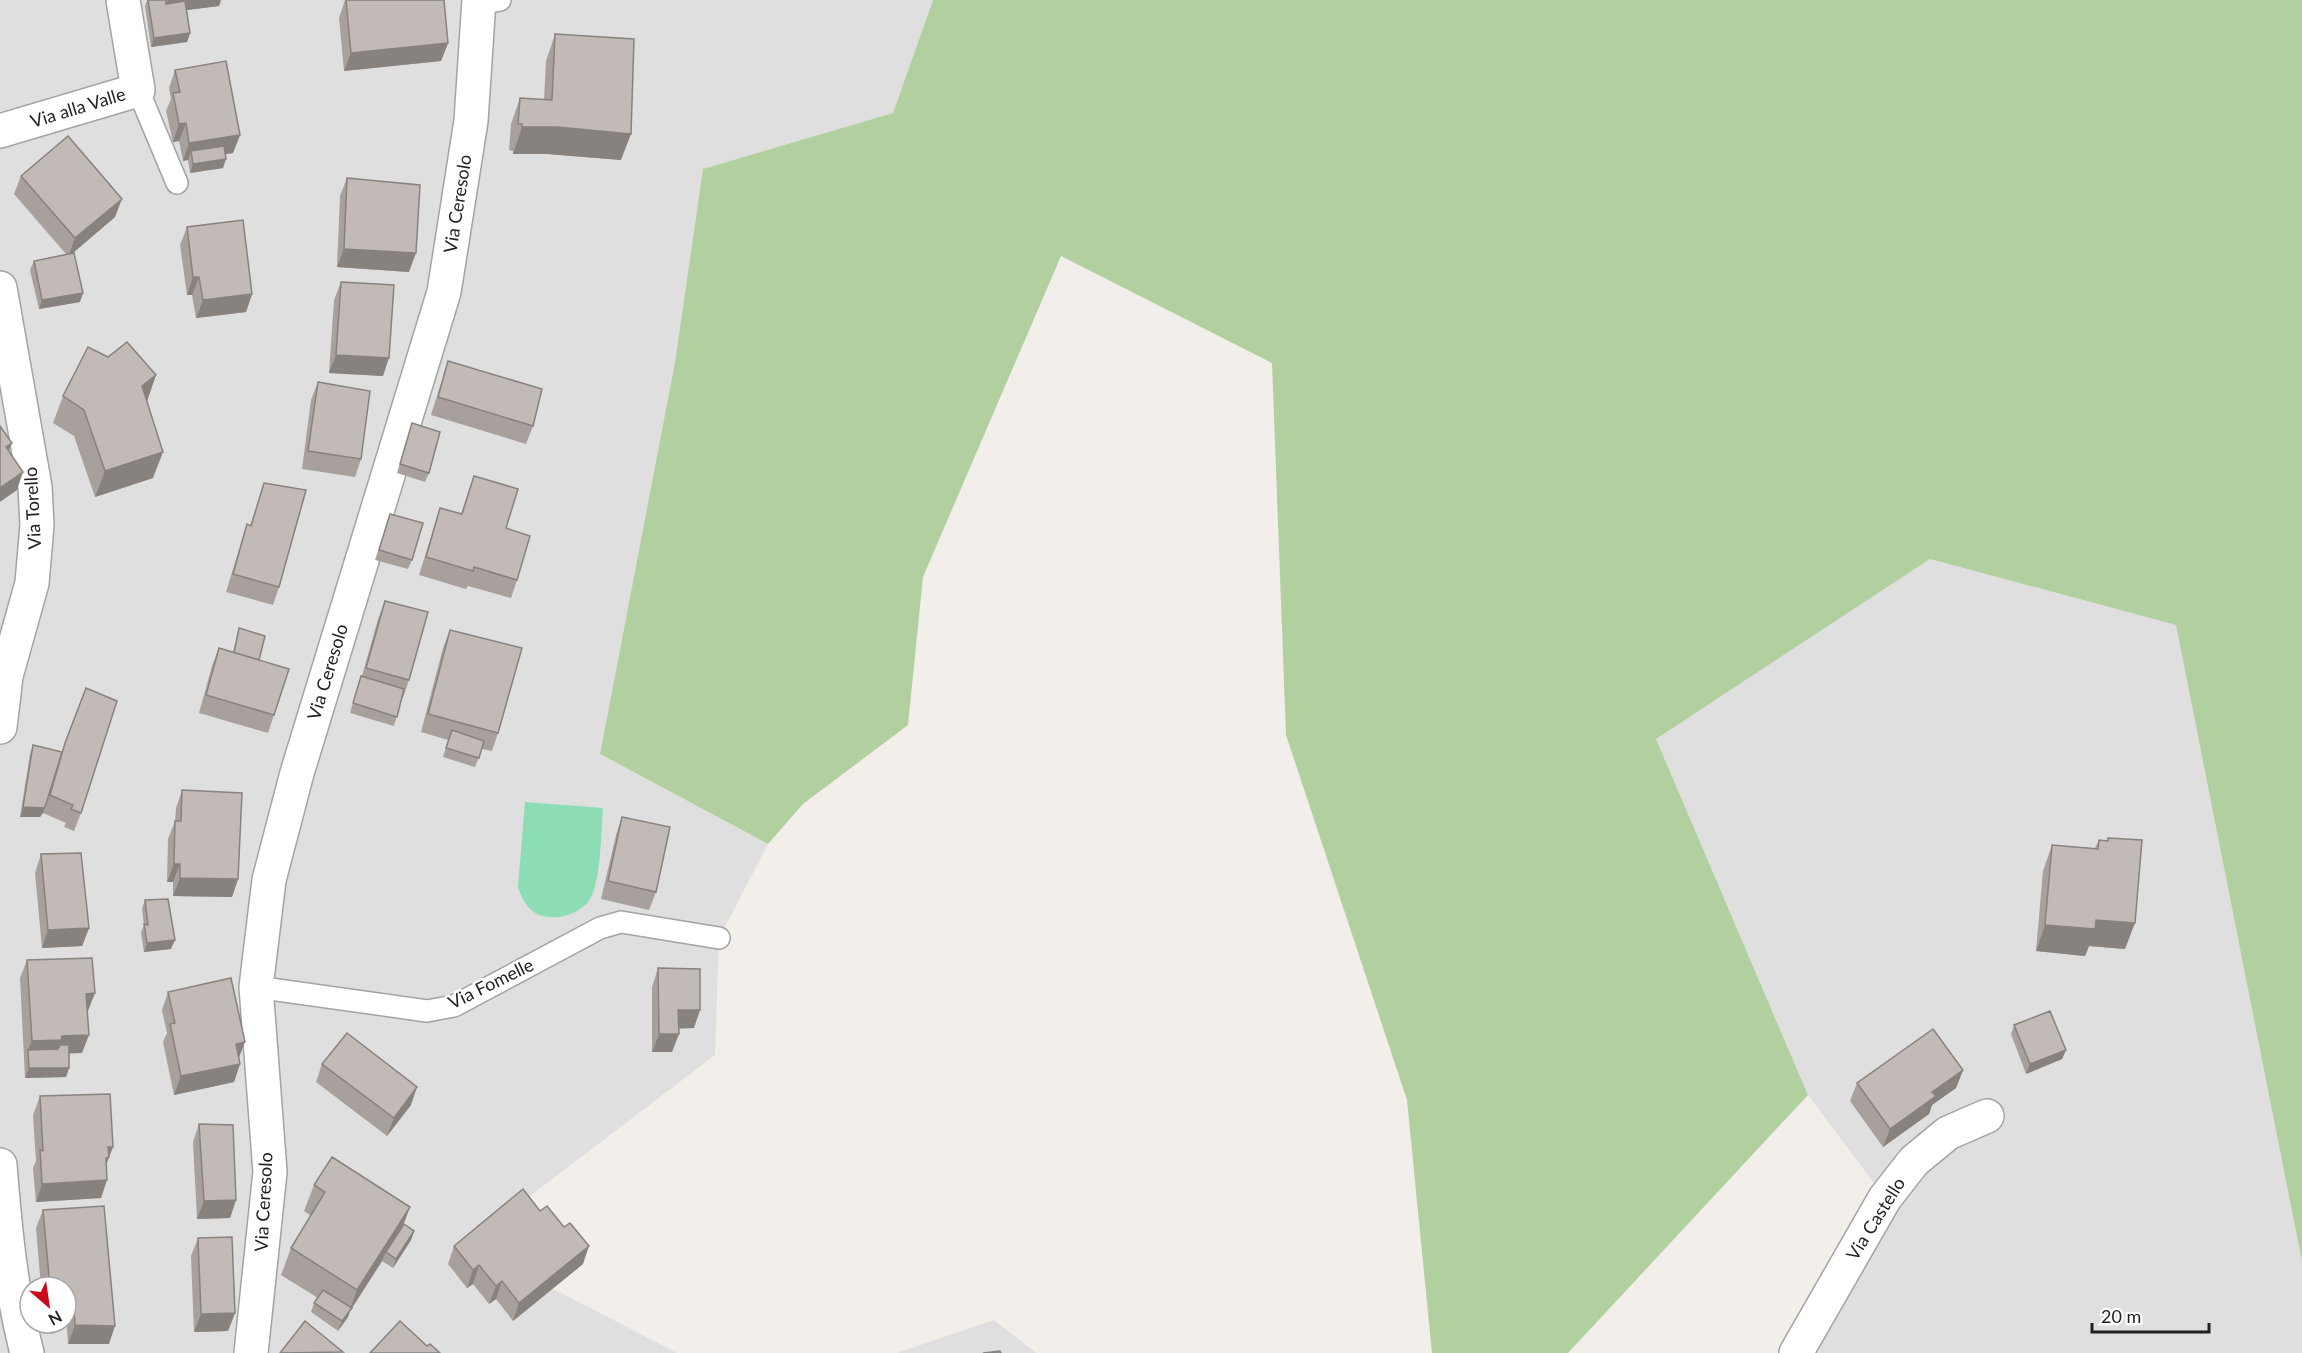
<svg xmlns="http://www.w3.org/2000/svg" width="2302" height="1353" font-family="Lato,sans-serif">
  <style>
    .residential { fill: #e0dfdf; fill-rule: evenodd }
    .forest { fill: #b2cfa0 }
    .pitch { fill: #8cdcb6 }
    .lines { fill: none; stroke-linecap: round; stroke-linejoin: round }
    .lane-casing { stroke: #a3a3a3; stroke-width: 24 }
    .street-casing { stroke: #a3a3a3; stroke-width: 36 }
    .lane { stroke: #fff; stroke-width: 21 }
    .street { stroke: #fff; stroke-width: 33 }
    .wall { fill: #a7a09d }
    .shaded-wall { fill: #88827f }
    .building { fill: #c2bab6; stroke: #88827f; stroke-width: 1.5 }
    .labels { text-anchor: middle; stroke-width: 5; stroke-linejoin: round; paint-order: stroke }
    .street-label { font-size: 18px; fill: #222; stroke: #fff }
  </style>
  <rect width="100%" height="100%" fill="#f2eee9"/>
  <g class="residential">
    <path d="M 0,0 L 933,0 L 893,113 L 703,169 L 675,362 L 600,754 L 768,844 L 719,938 L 715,1055 L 467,1244 L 677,1353 L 0,1353 ZM 30,1287 L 66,1287 L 66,1323 L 30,1323 Z"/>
    <path d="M 1930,559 L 2176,625 L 2302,1262 L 2302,1353 L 1793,1353 L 1885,1198 L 1808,1095 L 1656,739 Z"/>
    <path d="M 994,1320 L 1036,1353 L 897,1353 Z"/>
  </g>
  <path class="forest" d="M 933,0 L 2302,0 L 2302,1262 L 2176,625 L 1930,559 L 1656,739 L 1808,1095 L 1568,1353 L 1432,1353 L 1407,1100 L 1286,735 L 1272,363 L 1061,256 L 923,577 L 908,725 L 803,804 L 768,844 L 600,754 L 675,362 L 703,169 L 893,113 Z"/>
  <path class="pitch" d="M 525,802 L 603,808 C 601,831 601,881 590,899 C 583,911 563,919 549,917 C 532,916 523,903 518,887 Z"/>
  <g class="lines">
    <g class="lane-casing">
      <g id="lane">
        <path d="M 479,3 L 500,0"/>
        <path d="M 138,90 L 177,183"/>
        <path d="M 256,987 L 427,1011 L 454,1006 L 600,928 L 621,922 L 719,938"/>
      </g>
    </g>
    <g class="street-casing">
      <g id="street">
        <path d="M 0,131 L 138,90 L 123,0"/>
        <path d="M 0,288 L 35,487 L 37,525 L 32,583 L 6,676 L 0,727"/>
        <path d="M 0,1165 C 5,1229 11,1291 27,1353"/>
        <path d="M 251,1353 L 270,1172 L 256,987 L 269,880 L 297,773 L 444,292 L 471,121 L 479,0"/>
        <path d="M 1796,1353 L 1885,1198 L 1914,1161 L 1948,1133 L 1987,1116"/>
      </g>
    </g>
    <use href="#lane" class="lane"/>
    <use href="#street" class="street"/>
  </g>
  <g class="wall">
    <path d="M 147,0 L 221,0 L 219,6 L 187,10 L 190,33 L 187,42 L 151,47 L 145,6 Z"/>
    <path d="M 345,0 L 448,43 L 441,61 L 344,71 L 339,18 Z"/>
    <path d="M 555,34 L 621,160 L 547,154 L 513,154 L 513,151 L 509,150 L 511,124 L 520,98 L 544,100 L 546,61 Z"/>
    <path d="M 175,70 L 240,135 L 233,153 L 225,154 L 223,168 L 190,173 L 188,160 L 183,161 L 179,141 L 173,142 L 166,111 L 171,99 L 169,88 Z"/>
    <path d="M 21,176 L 115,217 L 73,253 L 80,302 L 39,309 L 30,270 L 34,261 L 66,254 L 14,194 Z"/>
    <path d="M 347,178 L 409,272 L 337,267 L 340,196 Z"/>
    <path d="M 187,227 L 252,294 L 246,312 L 196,318 L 192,295 L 187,295 L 180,245 Z"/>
    <path d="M 341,282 L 383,376 L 329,373 L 334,300 Z"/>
    <path d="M 108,357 L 156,375 L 147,401 L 153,478 L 95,497 L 74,436 L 53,423 L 63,396 Z"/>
    <path d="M 448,361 L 533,426 L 526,444 L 431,415 L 442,380 Z"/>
    <path d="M 318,382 L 361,459 L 355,477 L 302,469 L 311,400 Z"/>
    <path d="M 412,423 L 429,473 L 425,482 L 397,473 Z"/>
    <path d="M 474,476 L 506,528 L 517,580 L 511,598 L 468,586 L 466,589 L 419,575 L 434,527 L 440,508 L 461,514 Z"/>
    <path d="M 264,483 L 279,587 L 273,605 L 226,592 L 241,543 L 247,524 L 250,526 Z"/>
    <path d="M 390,514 L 412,560 L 408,569 L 375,560 Z"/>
    <path d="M 385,601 L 409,680 L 403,698 L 402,698 L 394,726 L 350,713 L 358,685 L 361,676 L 362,676 L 378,619 Z"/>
    <path d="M 239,628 L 259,660 L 274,715 L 268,733 L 199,713 L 212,666 L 219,648 L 233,652 Z"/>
    <path d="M 450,630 L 498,733 L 492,751 L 482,749 L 475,767 L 443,757 L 448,740 L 421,732 L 443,648 Z"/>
    <path d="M 86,688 L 81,813 L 74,831 L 64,827 L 66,823 L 43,813 L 40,817 L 20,817 L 30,754 L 33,745 L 62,752 Z"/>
    <path d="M 182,790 L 238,879 L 232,897 L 173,896 L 173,882 L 167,882 L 168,839 L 175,821 L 176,808 Z"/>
    <path d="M 622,817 L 656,892 L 649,910 L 601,899 L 616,835 Z"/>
    <path d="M 2108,838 L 2125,949 L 2089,946 L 2085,956 L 2036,951 L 2043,871 L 2052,845 L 2095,848 L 2099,840 L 2107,841 Z"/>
    <path d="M 41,854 L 89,928 L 82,946 L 42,948 L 35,873 Z"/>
    <path d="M 145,900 L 171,949 L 144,952 L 141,933 L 144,925 L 142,909 Z"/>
    <path d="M 27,960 L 95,993 L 87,1011 L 82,1053 L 69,1053 L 69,1068 L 66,1077 L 25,1078 L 20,978 Z"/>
    <path d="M 658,968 L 694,1028 L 679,1028 L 672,1052 L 652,1052 L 652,987 Z"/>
    <path d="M 168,992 L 239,1057 L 240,1064 L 234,1082 L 174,1095 L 163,1042 L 167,1033 L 162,1010 Z"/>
    <path d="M 2014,1025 L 2066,1050 L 2062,1059 L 2026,1074 L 2011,1034 Z"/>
    <path d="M 322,1064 L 411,1105 L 387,1136 L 316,1082 Z"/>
    <path d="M 1963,1070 L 1956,1088 L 1932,1105 L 1929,1114 L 1883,1147 L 1850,1101 L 1857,1083 Z"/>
    <path d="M 40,1096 L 106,1165 L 101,1198 L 36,1202 L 33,1168 L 36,1161 L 33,1115 Z"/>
    <path d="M 199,1124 L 236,1200 L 230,1218 L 197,1219 L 193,1142 Z"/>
    <path d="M 314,1185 L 404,1224 L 414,1231 L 411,1240 L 393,1268 L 382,1261 L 350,1311 L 348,1317 L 338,1331 L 311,1312 L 314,1303 L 318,1298 L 281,1275 L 291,1248 L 311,1216 L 304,1211 Z"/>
    <path d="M 43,1210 L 109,1344 L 68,1344 L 66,1313 L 66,1287 L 41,1287 L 36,1228 Z"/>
    <path d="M 198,1238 L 235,1313 L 228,1331 L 194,1332 L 191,1256 Z"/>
    <path d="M 454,1246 L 583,1264 L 513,1321 L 496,1299 L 489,1304 L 473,1284 L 467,1288 L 448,1264 Z"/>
  </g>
  <g class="shaded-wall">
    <path d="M 168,0 L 221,0 L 219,6 L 163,13 Z"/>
    <path d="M 190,33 L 187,42 L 151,47 L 154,38 Z"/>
    <path d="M 448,43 L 441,61 L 344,71 L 351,53 Z"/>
    <path d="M 186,123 L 179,141 L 173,142 L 179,124 Z"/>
    <path d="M 522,127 L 557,127 L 631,134 L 621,160 L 547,154 L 513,154 Z"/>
    <path d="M 240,135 L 233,153 L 193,160 L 191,151 L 188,160 L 183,161 L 189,143 Z"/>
    <path d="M 226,159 L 223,168 L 190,173 L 193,164 Z"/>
    <path d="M 122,199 L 115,217 L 68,257 L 75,238 Z"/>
    <path d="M 344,249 L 416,253 L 409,272 L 337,267 Z"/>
    <path d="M 193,277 L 199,277 L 192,295 L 187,295 Z"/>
    <path d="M 83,293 L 80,302 L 39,309 L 42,300 Z"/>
    <path d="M 252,294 L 246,312 L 196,318 L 203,300 Z"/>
    <path d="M 336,355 L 389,358 L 383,376 L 329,373 Z"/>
    <path d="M 156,375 L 147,401 L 142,386 Z"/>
    <path d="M 12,443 L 5,461 L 6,447 Z"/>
    <path d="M 163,452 L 153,478 L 95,497 L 105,471 Z"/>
    <path d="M 23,472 L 17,490 L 0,502 L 0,488 Z"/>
    <path d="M 46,804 L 43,813 L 40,817 L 20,817 L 23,807 Z"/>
    <path d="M 174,864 L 180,864 L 173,882 L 167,882 Z"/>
    <path d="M 180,878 L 238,879 L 232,897 L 173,896 Z"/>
    <path d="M 2096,920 L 2135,923 L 2125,949 L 2089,946 L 2085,956 L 2036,951 L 2045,925 Z"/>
    <path d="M 89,928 L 82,946 L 42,948 L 48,930 Z"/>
    <path d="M 175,940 L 171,949 L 144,952 L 147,943 Z"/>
    <path d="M 95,993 L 88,1011 L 80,1012 L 86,994 Z"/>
    <path d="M 678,1010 L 700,1010 L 694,1028 L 672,1029 Z"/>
    <path d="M 659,1034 L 679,1034 L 672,1052 L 652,1052 Z"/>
    <path d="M 89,1035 L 82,1053 L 57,1054 L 28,1050 L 32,1041 L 62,1036 Z"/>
    <path d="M 245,1042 L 238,1060 L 236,1044 Z"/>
    <path d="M 2066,1050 L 2062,1059 L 2026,1074 L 2030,1064 Z"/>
    <path d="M 240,1064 L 234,1082 L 174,1095 L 181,1076 Z"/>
    <path d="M 29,1068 L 69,1068 L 66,1077 L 25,1078 Z"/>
    <path d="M 1963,1070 L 1956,1088 L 1932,1105 L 1929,1114 L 1883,1147 L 1890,1129 L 1932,1092 Z"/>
    <path d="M 417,1087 L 411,1105 L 387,1136 L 394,1118 Z"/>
    <path d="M 108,1147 L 113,1147 L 102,1176 Z"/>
    <path d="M 107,1180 L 101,1198 L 36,1202 L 42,1184 Z"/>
    <path d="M 236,1200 L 230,1218 L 197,1219 L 204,1201 Z"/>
    <path d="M 410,1207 L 400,1234 L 386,1252 L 382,1261 L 350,1311 L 348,1317 L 338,1331 L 342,1321 L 349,1312 L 357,1290 Z"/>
    <path d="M 414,1231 L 411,1240 L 393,1268 L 396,1259 Z"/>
    <path d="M 589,1246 L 583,1264 L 513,1321 L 519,1303 Z"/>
    <path d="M 479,1265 L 473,1284 L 467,1288 L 473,1270 Z"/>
    <path d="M 502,1281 L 496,1299 L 489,1304 L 496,1286 Z"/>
    <path d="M 66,1295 L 73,1295 L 66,1313 Z"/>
    <path d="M 235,1313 L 228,1331 L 194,1332 L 201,1314 Z"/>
    <path d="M 75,1325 L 115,1326 L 109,1344 L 68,1344 Z"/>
  </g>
  <g class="building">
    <path d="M 148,0 L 166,0 L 166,4 L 185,1 L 190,33 L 154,38 Z"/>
    <path d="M 346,0 L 444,0 L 448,43 L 351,53 Z"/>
    <path d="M 555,34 L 634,39 L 631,134 L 557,127 L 522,127 L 522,124 L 518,124 L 520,98 L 552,100 Z"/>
    <path d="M 226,61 L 240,135 L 189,143 L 186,123 L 179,124 L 173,93 L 180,92 L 175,70 Z"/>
    <path d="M 68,136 L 122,199 L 75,238 L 21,176 Z"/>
    <path d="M 224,146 L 226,159 L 193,164 L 191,151 Z"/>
    <path d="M 347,178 L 420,185 L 416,253 L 344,249 Z"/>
    <path d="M 243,220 L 252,294 L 203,300 L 199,277 L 193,277 L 187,227 Z"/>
    <path d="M 74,253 L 83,293 L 42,300 L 34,261 Z"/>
    <path d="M 341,282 L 394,285 L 389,358 L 336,355 Z"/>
    <path d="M 127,342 L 156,375 L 142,386 L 163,452 L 105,471 L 84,410 L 63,396 L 88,347 L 108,357 Z"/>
    <path d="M 448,361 L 542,389 L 533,426 L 438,397 Z"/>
    <path d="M 318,382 L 370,391 L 361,459 L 308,451 Z"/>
    <path d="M 412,423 L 440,432 L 429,473 L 400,464 Z"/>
    <path d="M 0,426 L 12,443 L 6,447 L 23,472 L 0,488 Z"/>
    <path d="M 474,476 L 518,489 L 506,528 L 530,536 L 517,580 L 474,567 L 473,571 L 426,557 L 440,508 L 462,514 Z"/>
    <path d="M 264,483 L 306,490 L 279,587 L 233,574 L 247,524 L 251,526 Z"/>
    <path d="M 390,514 L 423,523 L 412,560 L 379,550 Z"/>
    <path d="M 385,601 L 428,612 L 409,680 L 366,668 Z"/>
    <path d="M 239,628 L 265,636 L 259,660 L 234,653 Z"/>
    <path d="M 450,630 L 522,648 L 498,733 L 428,714 Z"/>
    <path d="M 219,648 L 289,669 L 274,715 L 206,695 Z"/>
    <path d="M 361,676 L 404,689 L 397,717 L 353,703 Z"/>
    <path d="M 86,688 L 117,701 L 81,813 L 71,809 L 73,805 L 50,795 L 65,743 Z"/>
    <path d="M 452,730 L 484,741 L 479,758 L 446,748 Z"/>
    <path d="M 33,745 L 62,752 L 46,804 L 44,808 L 23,807 Z"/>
    <path d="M 182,790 L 242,793 L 238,879 L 180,878 L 180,864 L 174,864 L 175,821 L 181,821 Z"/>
    <path d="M 622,817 L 670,827 L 656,892 L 608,881 Z"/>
    <path d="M 2108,838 L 2142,840 L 2135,923 L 2096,920 L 2095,929 L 2045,925 L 2052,845 L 2098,849 L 2099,840 L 2108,841 Z"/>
    <path d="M 81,853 L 89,928 L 48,930 L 41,854 Z"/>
    <path d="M 168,899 L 175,940 L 147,943 L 144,924 L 148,925 L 145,900 Z"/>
    <path d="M 92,958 L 95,993 L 86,994 L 89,1035 L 62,1036 L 61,1040 L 32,1041 L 27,960 Z"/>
    <path d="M 658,968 L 700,969 L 700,1010 L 678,1010 L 679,1034 L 659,1034 Z"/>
    <path d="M 231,978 L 245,1042 L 236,1044 L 240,1064 L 181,1076 L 170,1024 L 175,1023 L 168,992 Z"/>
    <path d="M 2050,1011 L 2066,1050 L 2030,1064 L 2014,1025 Z"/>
    <path d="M 1933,1029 L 1963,1070 L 1932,1092 L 1936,1096 L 1890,1129 L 1857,1083 Z"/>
    <path d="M 347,1033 L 417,1087 L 394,1118 L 322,1064 Z"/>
    <path d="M 60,1045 L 69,1045 L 69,1068 L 29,1068 L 28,1050 L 58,1049 Z"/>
    <path d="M 110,1094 L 113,1147 L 108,1147 L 109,1157 L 106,1158 L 107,1180 L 42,1184 L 40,1150 L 43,1151 L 40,1096 Z"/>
    <path d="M 199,1124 L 233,1125 L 236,1200 L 204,1201 Z"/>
    <path d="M 332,1157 L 410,1207 L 357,1290 L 291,1248 L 325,1192 L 314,1185 Z"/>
    <path d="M 523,1189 L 540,1211 L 547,1206 L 564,1227 L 570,1223 L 589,1246 L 519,1303 L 502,1281 L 496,1286 L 479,1265 L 473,1270 L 454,1246 Z"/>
    <path d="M 104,1206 L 115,1326 L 75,1325 L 73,1295 L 66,1295 L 66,1287 L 50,1287 L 43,1210 Z"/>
    <path d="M 404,1224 L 414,1231 L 396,1259 L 386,1252 Z"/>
    <path d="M 232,1237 L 235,1313 L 201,1314 L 198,1238 Z"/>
    <path d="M 323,1290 L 352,1308 L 342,1321 L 314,1303 Z"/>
    <path d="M 305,1321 L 343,1352 L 280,1353 Z"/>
    <path d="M 400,1321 L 427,1346 L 430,1344 L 440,1353 L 370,1353 Z"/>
    <path d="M 1000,1351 L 1001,1353 L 983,1353 Z"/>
  </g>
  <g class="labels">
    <g class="street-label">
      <text transform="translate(78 108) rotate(-17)" y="6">Via alla Valle</text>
      <text transform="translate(458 204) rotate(-81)" y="6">Via Ceresolo</text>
      <text transform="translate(33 508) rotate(-93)" y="6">Via Torello</text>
      <text transform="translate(328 672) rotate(-73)" y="6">Via Ceresolo</text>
      <text transform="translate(491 984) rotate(-26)" y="6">Via Fomelle</text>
      <text transform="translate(264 1202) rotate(-87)" y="6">Via Ceresolo</text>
      <text transform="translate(1876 1219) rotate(-58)" y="6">Via Castello</text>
    </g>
  </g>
  <g transform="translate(48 1305) rotate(151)"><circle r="28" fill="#ffffff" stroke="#a7a7a7" stroke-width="1.5"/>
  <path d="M0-4.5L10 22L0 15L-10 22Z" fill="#ca0a1a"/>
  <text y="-9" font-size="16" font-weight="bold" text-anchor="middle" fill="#222222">N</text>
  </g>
  <path d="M2092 1323v9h117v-9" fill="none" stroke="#222222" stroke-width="3"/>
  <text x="2101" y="1323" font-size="18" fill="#222222" stroke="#ffffff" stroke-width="4.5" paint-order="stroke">20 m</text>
</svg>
